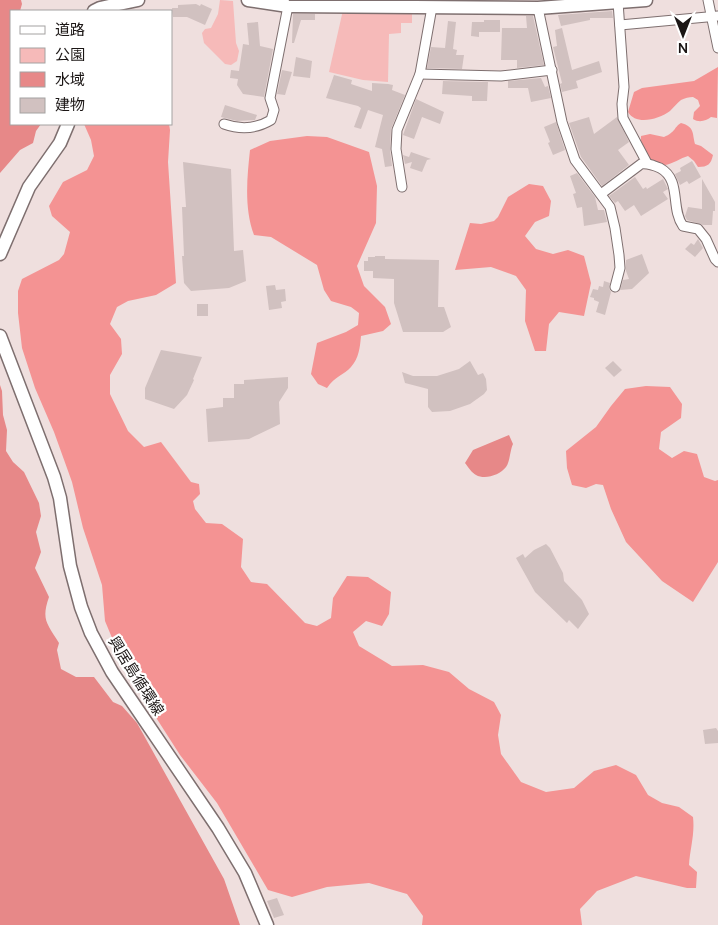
<svg xmlns="http://www.w3.org/2000/svg" width="718" height="925" font-family="Manrope,'Noto Sans JP',sans-serif">
  <style>
    .green { fill: #f6bab9 }
    .forest { fill: #f49393 }
    .water { fill: #e78888 }
    .building { fill: #d1c1c0 }
    .lines { fill: none; stroke-linecap: round; stroke-linejoin: round }
    .minor-casing { stroke: #7e6f6f; stroke-width: 11 }
    .secondary-casing { stroke: #7e6f6f; stroke-width: 15 }
    .minor { stroke: #fff; stroke-width: 9 }
    .secondary { stroke: #fff; stroke-width: 12 }
    .labels { text-anchor: middle; stroke-width: 4.5; stroke-linejoin: round; paint-order: stroke }
    .street-label { font-size: 15px; fill: #1b1615; stroke: #fff }
  </style>
  <rect width="100%" height="100%" fill="#efdfde"/>
  <g class="green">
    <path d="M 220,0 L 233,1 L 236,43 L 239,51 L 237,61 L 231,65 L 225,64 L 204,43 L 202,33 L 205,29 L 211,28 L 218,14 Z"/>
    <path d="M 343,10 L 412,10 L 412,23 L 401,23 L 401,33 L 389,34 L 388,82 L 363,80 L 329,72 Z"/>
  </g>
  <g class="forest">
    <path d="M 718,67 L 717,118 L 711,117 C 706,121 699,123 693,119 L 694,112 L 700,106 L 698,100 L 693,97 C 689,97 685,98 681,100 C 677,103 674,107 670,111 C 659,119 636,126 628,112 L 634,92 L 642,88 L 694,81 Z"/>
    <path d="M 681,123 C 695,127 692,133 695,144 L 701,146 L 713,155 C 711,164 708,167 698,167 L 694,161 L 688,156 C 681,158 672,164 665,165 C 650,165 640,149 641,136 L 650,134 L 664,137 C 676,132 674,127 681,123 Z"/>
    <path d="M 84,124 L 169,124 L 170,130 L 168,162 L 176,283 L 156,295 L 128,301 L 117,307 L 110,324 L 121,339 L 122,354 L 110,375 L 110,394 L 128,431 L 144,447 L 161,442 L 191,482 L 199,484 L 200,494 L 193,501 L 195,509 L 206,523 L 222,524 L 243,539 L 241,567 L 251,582 L 267,584 L 305,623 L 317,626 L 331,618 L 333,598 L 347,576 L 368,577 L 391,592 L 389,614 L 382,626 L 366,621 L 353,632 L 359,646 L 392,666 L 423,665 L 449,672 L 469,689 L 494,702 L 501,715 L 498,735 L 501,754 L 521,782 L 546,792 L 574,788 L 594,771 L 616,765 L 636,775 L 648,795 L 662,803 L 679,807 L 693,817 C 695,834 690,849 689,865 L 697,872 L 696,888 L 687,888 L 636,876 L 597,891 L 580,909 L 582,925 L 422,925 L 423,916 L 407,894 L 369,883 L 327,887 L 292,897 L 268,890 L 217,803 L 180,755 L 139,691 L 120,657 L 105,621 L 102,585 L 83,528 L 72,482 L 54,432 L 35,388 L 22,348 L 18,313 L 18,291 L 22,279 L 59,260 L 64,254 L 70,232 L 52,216 L 49,206 L 63,182 L 87,170 L 94,156 L 91,140 Z"/>
    <path d="M 307,136 L 327,137 L 369,152 L 377,186 L 376,223 L 357,266 L 364,286 L 385,307 L 391,324 L 383,331 L 361,336 C 360,347 359,358 351,367 C 344,375 335,376 327,388 L 318,384 L 311,374 L 317,343 L 346,332 L 358,325 L 359,313 L 351,307 L 331,301 L 324,290 L 317,265 L 271,237 L 254,235 C 244,208 247,178 250,150 L 270,141 Z"/>
    <path d="M 529,184 L 543,186 L 551,201 L 549,216 L 535,222 L 525,236 L 536,249 L 553,254 L 568,250 L 584,256 L 591,283 L 584,316 L 559,312 L 549,324 L 546,351 L 535,351 L 525,321 L 526,290 L 516,276 L 491,267 L 455,270 L 470,223 L 481,224 L 494,221 L 498,217 L 508,197 Z"/>
    <path d="M 646,386 L 670,387 L 682,404 L 681,418 L 661,432 L 659,449 L 672,458 L 684,451 L 697,454 L 704,477 L 715,481 L 718,480 L 718,562 L 693,602 L 662,581 L 626,542 L 611,509 L 603,485 L 596,484 L 586,488 L 572,485 L 567,468 L 566,451 L 596,427 L 611,406 L 625,389 Z"/>
  </g>
  <g class="water">
    <path d="M 0,0 L 21,0 L 22,4 L 20,11 L 11,11 L 11,124 L 41,124 L 36,131 L 33,143 L 20,150 L 0,173 Z"/>
    <path d="M 0,385 L 2,391 L 3,415 L 7,430 L 6,451 L 13,462 L 24,472 L 39,503 L 41,516 L 36,532 L 41,552 L 35,568 L 49,597 C 41,620 47,623 59,643 L 57,650 L 61,669 L 76,677 L 94,677 L 113,702 L 122,706 L 137,723 L 224,879 L 240,925 L 0,925 Z"/>
    <path d="M 509,435 L 513,444 C 510,450 510,462 506,467 C 500,475 485,480 476,475 C 472,473 468,467 465,463 L 473,450 Z"/>
  </g>
  <g class="building">
    <path d="M 196,4 L 200,6 L 201,4 L 212,9 L 205,25 L 187,17 L 173,17 L 172,8 L 178,8 L 178,5 Z"/>
    <path d="M 612,11 L 613,18 L 590,18 L 590,20 L 561,26 L 558,15 Z"/>
    <path d="M 293,14 L 315,14 L 315,20 L 301,20 L 294,43 L 292,43 Z"/>
    <path d="M 526,16 L 533,16 L 544,65 L 517,68 L 517,60 L 501,60 L 502,28 L 527,28 Z"/>
    <path d="M 484,20 L 500,20 L 500,32 L 479,32 L 479,37 L 471,36 L 472,22 L 484,22 Z"/>
    <path d="M 448,21 L 456,22 L 453,49 L 457,50 L 456,55 L 464,55 L 462,69 L 427,68 L 431,47 L 445,48 Z"/>
    <path d="M 258,22 L 260,46 L 273,49 L 264,97 L 243,94 L 237,85 L 238,79 L 230,78 L 231,70 L 239,71 L 243,44 L 249,45 L 247,23 Z"/>
    <path d="M 562,28 L 572,70 L 599,61 L 602,72 L 576,81 L 578,88 L 562,92 L 560,84 L 562,83 L 553,47 L 557,46 L 555,30 Z"/>
    <path d="M 296,57 L 312,61 L 310,78 L 293,76 Z"/>
    <path d="M 282,70 L 292,72 L 285,95 L 277,94 Z"/>
    <path d="M 334,75 L 352,80 L 351,84 L 372,91 L 372,83 L 388,84 L 393,85 L 392,90 L 405,95 L 391,129 L 390,150 L 392,166 L 385,167 L 382,149 L 375,147 L 383,115 L 368,110 L 361,129 L 354,127 L 361,108 L 358,106 L 326,98 Z"/>
    <path d="M 541,78 L 545,87 L 548,86 L 551,98 L 531,102 L 528,88 L 508,88 L 508,81 Z"/>
    <path d="M 443,81 L 488,82 L 487,101 L 472,101 L 472,96 L 442,94 Z"/>
    <path d="M 416,99 L 444,112 L 440,124 L 422,117 L 414,139 L 403,135 Z"/>
    <path d="M 225,105 L 257,115 L 255,120 L 237,121 L 221,117 Z"/>
    <path d="M 589,117 L 594,134 L 617,117 L 629,142 L 618,150 L 629,165 L 602,186 L 581,157 L 569,123 Z"/>
    <path d="M 556,122 L 565,150 L 553,155 L 548,143 L 550,142 L 544,127 Z"/>
    <path d="M 411,152 L 431,159 L 427,160 L 422,172 L 410,168 L 412,162 L 405,164 L 403,155 L 409,157 Z"/>
    <path d="M 692,161 L 701,177 L 689,184 L 687,181 L 680,185 L 675,174 L 681,171 L 680,168 Z"/>
    <path d="M 183,162 L 231,169 L 234,251 L 243,250 L 246,281 L 229,288 L 191,291 L 184,283 L 182,256 L 184,256 L 182,207 L 186,207 Z"/>
    <path d="M 577,173 L 595,197 L 598,210 L 604,210 L 607,222 L 584,226 L 582,207 L 577,208 L 573,194 L 576,193 L 570,176 Z"/>
    <path d="M 635,177 L 643,189 L 646,187 L 647,189 L 663,179 L 668,189 L 663,192 L 668,199 L 641,216 L 634,205 L 625,211 L 618,201 L 615,203 L 609,196 Z"/>
    <path d="M 702,179 L 715,202 L 715,211 L 713,211 L 712,225 L 703,225 L 687,220 L 685,216 L 688,207 L 702,209 Z"/>
    <path d="M 698,239 L 703,248 L 695,257 L 685,249 L 691,243 L 694,245 Z"/>
    <path d="M 642,254 L 649,273 L 632,289 L 620,290 L 623,280 L 629,279 L 626,271 L 626,260 Z"/>
    <path d="M 375,256 L 385,256 L 385,259 L 439,260 L 438,307 L 444,307 L 451,327 L 443,332 L 403,332 L 394,303 L 394,279 L 373,278 L 373,271 L 364,271 L 364,261 L 368,261 L 368,257 L 375,257 Z"/>
    <path d="M 604,281 L 610,283 L 609,288 L 611,292 L 605,315 L 596,312 L 599,302 L 594,300 L 594,298 L 590,297 L 593,289 L 598,290 L 599,286 L 603,287 Z"/>
    <path d="M 275,285 L 276,290 L 285,289 L 286,301 L 281,302 L 282,308 L 269,310 L 266,286 Z"/>
    <rect x="197" y="304" width="11" height="12"/>
    <path d="M 161,350 L 202,357 L 193,379 L 194,380 L 187,395 L 174,409 L 145,399 L 145,388 Z"/>
    <path d="M 470,361 L 478,375 L 483,373 L 486,379 L 487,390 L 484,394 L 470,404 L 450,411 L 432,412 L 428,407 L 428,389 L 405,383 L 402,372 L 413,376 L 437,376 L 459,369 Z"/>
    <path d="M 613,361 L 622,370 L 614,377 L 605,368 Z"/>
    <path d="M 288,377 L 288,388 L 279,402 L 280,424 L 249,439 L 208,442 L 206,409 L 223,407 L 223,398 L 234,398 L 234,384 L 244,384 L 244,380 Z"/>
    <path d="M 546,544 L 550,548 L 563,573 L 564,581 L 582,600 L 589,614 L 578,629 L 569,620 L 567,623 L 535,592 L 516,558 L 523,554 L 525,558 L 534,550 Z"/>
    <path d="M 716,728 L 718,731 L 718,743 L 705,744 L 703,730 Z"/>
    <path d="M 277,898 L 284,915 L 274,918 L 267,901 Z"/>
  </g>
  <g class="lines">
    <g class="minor-casing">
      <g id="minor">
        <path d="M 708,0 L 718,48"/>
        <path d="M 618,2 L 624,87 L 622,104 L 623,118 L 647,163"/>
        <path d="M 538,8 L 562,122 L 575,160 L 610,207 L 615,228 L 619,255 L 620,268 L 615,287"/>
        <path d="M 620,25 L 718,16"/>
        <path d="M 420,74 L 501,76 L 552,70"/>
        <path d="M 224,124 C 241,130 256,129 271,120 L 274,110 L 270,98 L 288,6"/>
        <path d="M 402,187 L 396,149 L 397,130 L 420,74 L 432,7"/>
        <path d="M 601,194 L 641,164 C 648,163 653,165 660,168 C 682,180 670,208 683,226 L 698,229 L 706,239 L 715,259 L 718,262"/>
      </g>
    </g>
    <g class="secondary-casing">
      <g id="secondary">
        <path d="M 248,0 L 288,6 L 538,8 L 646,0"/>
        <path d="M 94,11 L 100,8 L 138,0"/>
        <path d="M 0,254 L 29,187 L 60,143 L 68,124"/>
        <path d="M 0,336 L 54,477 L 60,498 L 70,566 L 81,607 L 91,633 L 112,672 L 218,828 L 245,873 L 267,925"/>
      </g>
    </g>
    <use href="#minor" class="minor"/>
    <use href="#secondary" class="secondary"/>
  </g>
  <g class="labels">
    <g class="street-label">
      <text transform="translate(136 676) rotate(58)" y="5">興居島循環線</text>
    </g>
  </g>
  <rect x="10" y="10" width="162" height="115" fill="#ffffff" stroke="#a4a2a1"/>
  <rect x="20" y="26" width="25" height="8" fill="#ffffff" stroke="#a4a2a1"/>
  <text x="55" y="35" font-size="15" fill="#1b1615">道路</text>
  <rect x="20" y="48" width="25" height="15" fill="#f6bab9" stroke="#a4a2a1"/>
  <text x="55" y="60" font-size="15" fill="#1b1615">公園</text>
  <rect x="20" y="72" width="25" height="15" fill="#e78888" stroke="#a4a2a1"/>
  <text x="55" y="85" font-size="15" fill="#1b1615">水域</text>
  <rect x="20" y="98" width="25" height="15" fill="#d1c1c0" stroke="#a4a2a1"/>
  <text x="55" y="110" font-size="15" fill="#1b1615">建物</text>
  <g transform="translate(683 35) rotate(180)" stroke="#ffffff" stroke-width="4" paint-order="stroke">
  <path d="M0-4L9 19L0 12L-9 19Z" fill="#1b1615"/>
  <text y="-8" font-size="14" font-weight="bold" text-anchor="middle" fill="#1b1615">N</text>
  </g>
</svg>
